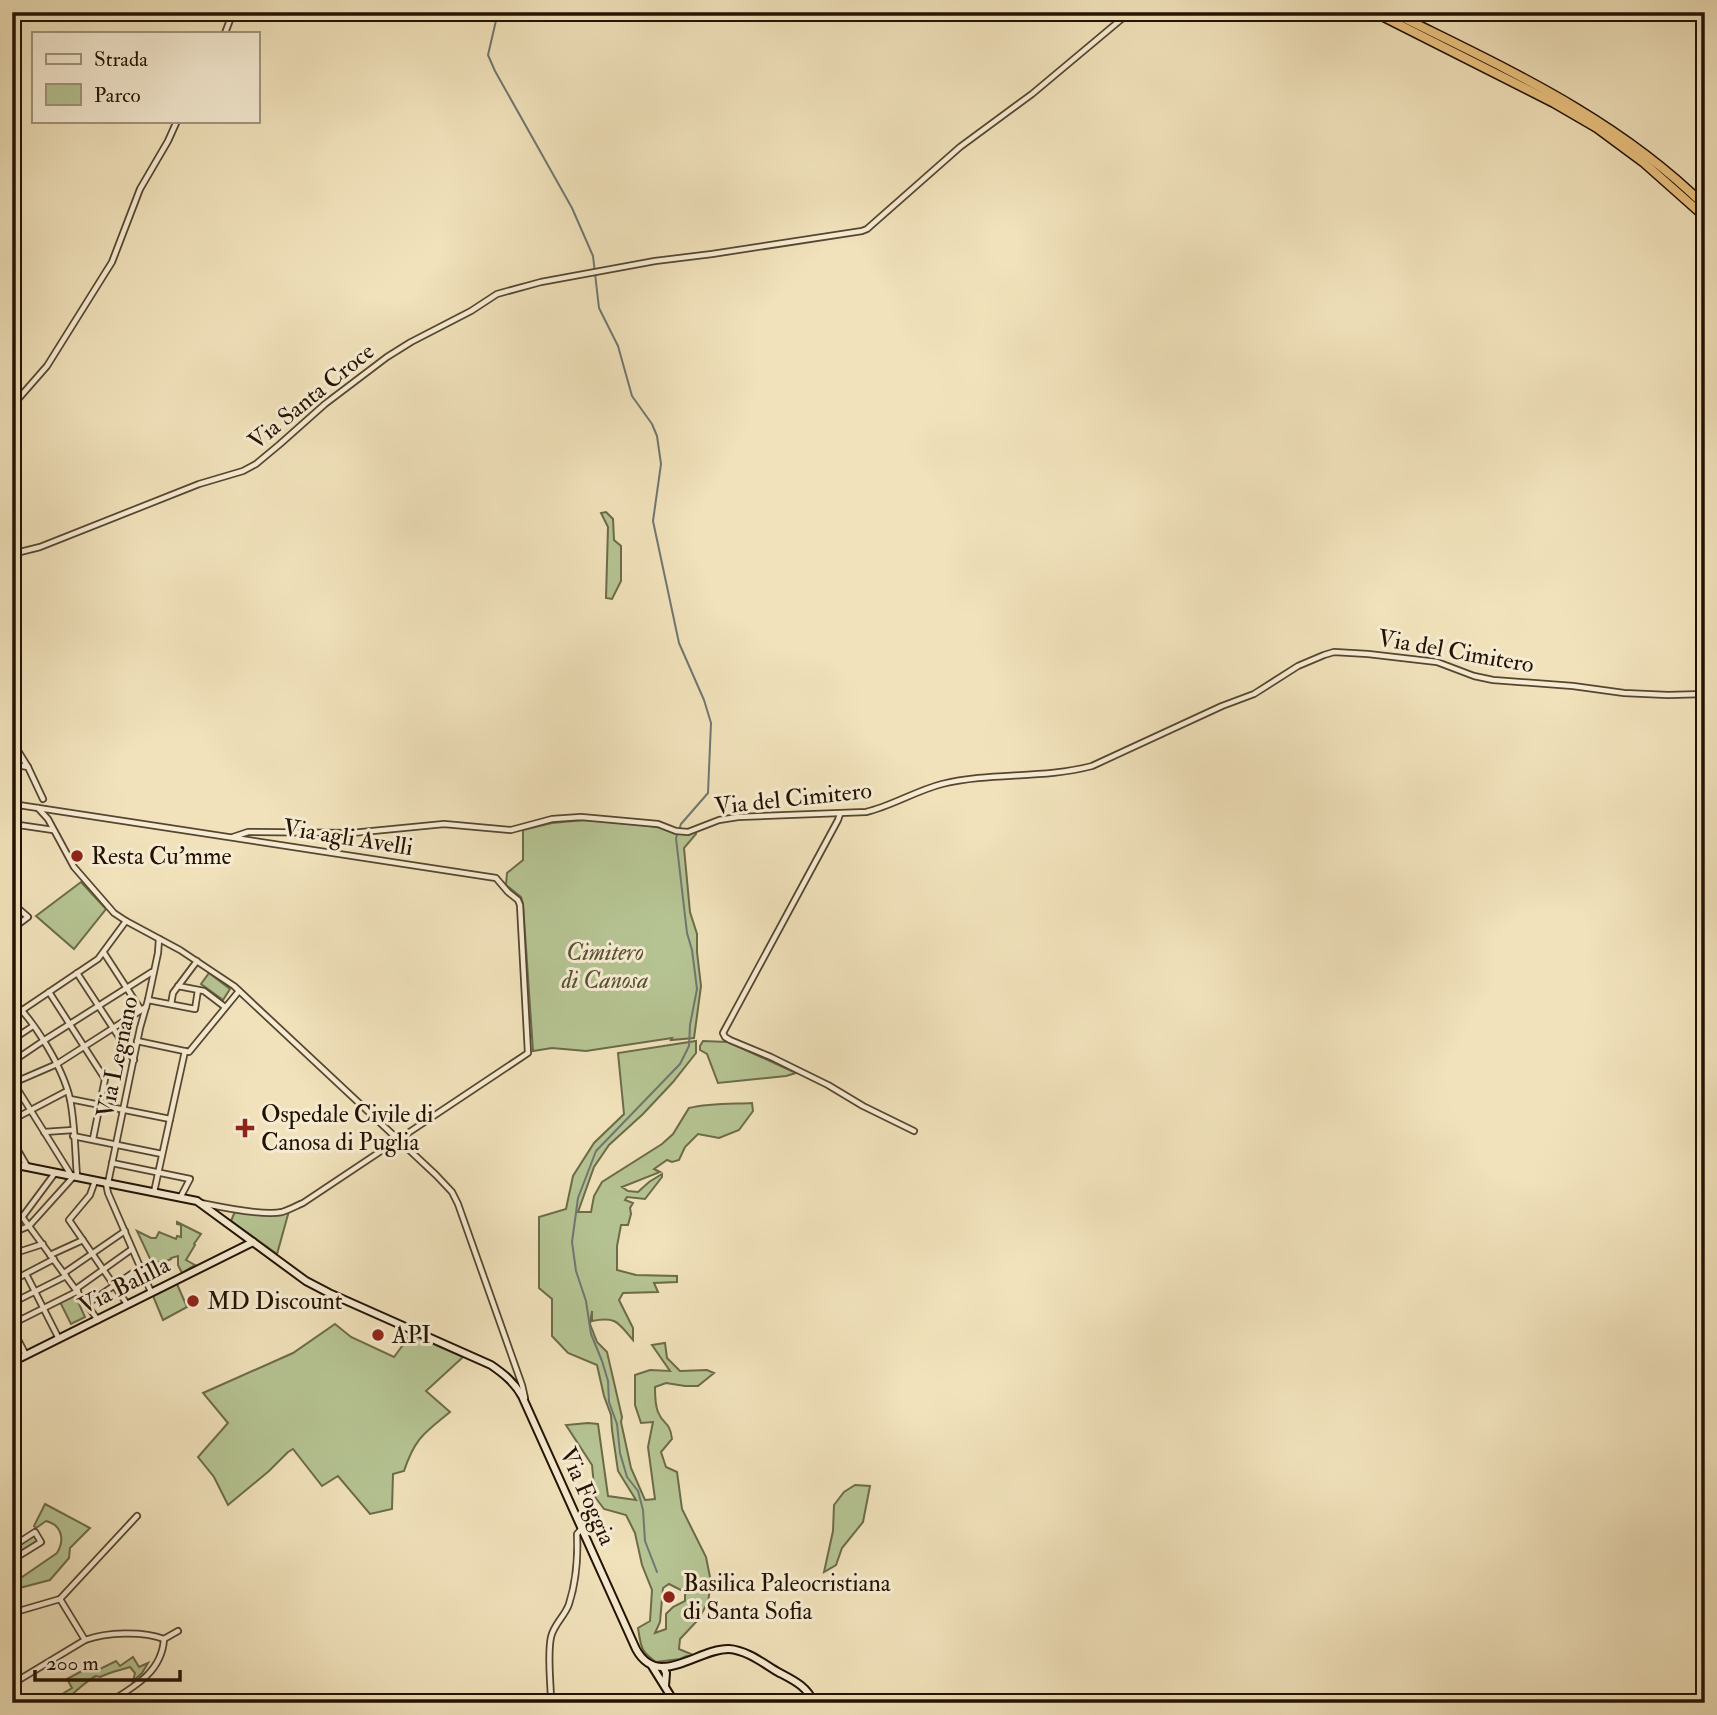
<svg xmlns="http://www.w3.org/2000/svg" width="1717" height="1715" font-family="'IM FELL Double Pica',serif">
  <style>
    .green { fill: #b6c493; stroke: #6c6b4a; stroke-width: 2; fill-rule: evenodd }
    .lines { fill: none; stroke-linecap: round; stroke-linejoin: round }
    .stream { stroke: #6f7771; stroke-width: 2 }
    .street-casing { stroke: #56462f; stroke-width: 8 }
    .secondary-casing { stroke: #231200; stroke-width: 10 }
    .highway-casing { stroke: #231200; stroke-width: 11 }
    .street { stroke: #f6ecd3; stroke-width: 4.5 }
    .secondary { stroke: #f6ecd3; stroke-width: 6 }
    .highway { stroke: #e8c17e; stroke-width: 8 }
    .poi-dot { fill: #8f2418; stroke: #f6ecd3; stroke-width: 2.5 }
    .labels { text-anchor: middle; stroke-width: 6; stroke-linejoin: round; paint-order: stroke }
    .street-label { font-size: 24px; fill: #231200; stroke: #f6ecd3 }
    .poi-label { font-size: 24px; fill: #231200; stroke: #f6ecd3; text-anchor: start }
    .park-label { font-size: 24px; font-style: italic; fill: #565033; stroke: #f6ecd3 }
  </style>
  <rect width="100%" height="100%" fill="#f1e2bb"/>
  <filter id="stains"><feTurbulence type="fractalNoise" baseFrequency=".00286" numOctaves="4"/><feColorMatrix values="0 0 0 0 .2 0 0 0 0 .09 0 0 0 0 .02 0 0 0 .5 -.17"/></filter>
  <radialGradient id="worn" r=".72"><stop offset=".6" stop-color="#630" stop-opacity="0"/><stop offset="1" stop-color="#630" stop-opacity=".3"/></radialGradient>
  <g class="green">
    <path d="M 606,512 L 613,519 L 614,540 L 621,546 L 621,581 L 612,599 L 606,598 L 608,527 L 601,513 Z"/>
    <path d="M 584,820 L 628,823 L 664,828 L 673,832 L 696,832 L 696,834 L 684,848 L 690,912 L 697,934 L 697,952 L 701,986 L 694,1038 L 671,1040 L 672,1038 L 586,1051 L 552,1048 L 533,1051 L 523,904 L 521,897 L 506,885 L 507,873 L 523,860 L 523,830 L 552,823 Z"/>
    <path d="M 81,882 L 106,909 L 74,949 L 36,916 Z"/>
    <path d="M 209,973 L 230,989 L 223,1000 L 201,984 Z"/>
    <path d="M 696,1041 L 696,1053 L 673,1082 L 643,1114 L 609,1145 L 594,1167 L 578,1212 L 591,1212 L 594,1196 L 602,1182 L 662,1144 L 673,1134 L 689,1108 C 710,1103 731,1104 752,1103 L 753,1111 L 739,1130 L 719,1138 L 698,1134 L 685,1147 L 679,1160 L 672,1162 L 667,1160 L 654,1169 L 660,1172 L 622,1187 L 628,1191 L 638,1192 L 649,1182 L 662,1174 L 662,1177 L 645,1199 L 627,1197 L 625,1200 L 633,1203 L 630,1208 L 631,1214 L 628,1225 L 621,1225 L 617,1246 L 617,1270 L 636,1275 L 677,1276 L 677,1282 L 654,1283 L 658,1292 L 623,1293 L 619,1300 L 633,1328 L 633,1340 C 618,1323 617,1316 592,1321 L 592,1311 L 590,1324 L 597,1342 L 607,1352 L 622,1417 L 621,1422 L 631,1468 L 645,1500 L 655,1499 L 648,1447 L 653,1422 L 641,1423 L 635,1405 L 635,1375 L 650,1370 L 670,1371 L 652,1345 L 665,1343 L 667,1358 L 680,1371 L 707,1370 L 714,1373 L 698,1386 L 685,1386 L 666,1383 L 655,1387 C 655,1395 655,1405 658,1412 C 663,1425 670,1421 672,1439 L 661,1452 L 666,1467 L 677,1472 L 682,1509 L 706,1557 L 711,1582 L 708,1602 L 698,1620 L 680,1639 L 679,1649 L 691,1654 L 680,1659 L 656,1662 C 640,1651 641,1646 638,1628 L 650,1621 L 652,1590 L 642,1565 L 635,1533 L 626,1515 L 604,1509 L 595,1497 L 592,1465 L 566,1425 L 588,1423 L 598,1424 L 608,1496 L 636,1500 L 618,1471 L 612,1430 L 611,1415 L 604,1396 L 597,1365 L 568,1353 L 552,1336 L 552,1299 L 539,1288 L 539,1217 L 566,1209 L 573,1176 L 594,1143 L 624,1114 L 618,1053 ZM 669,1584 L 685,1592 L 685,1601 L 673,1607 L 666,1614 L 666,1629 L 655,1633 L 660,1622 L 663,1588 Z"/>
    <path d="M 703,1041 L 728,1042 L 796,1073 L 786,1076 L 718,1083 L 707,1054 L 700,1050 L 700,1046 Z"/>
    <path d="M 236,1209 L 277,1214 L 289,1211 L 277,1254 L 231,1221 Z"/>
    <path d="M 177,1222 L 201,1234 L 194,1244 L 195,1245 L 186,1260 L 195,1265 L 182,1273 L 178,1265 L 178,1256 L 171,1258 L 171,1259 L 160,1264 L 159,1262 L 153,1265 L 137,1231 L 151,1238 L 156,1238 L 159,1232 L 176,1239 L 177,1236 L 181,1237 L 181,1225 L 177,1224 Z"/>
    <path d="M 177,1284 L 187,1307 L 163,1320 L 153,1296 Z"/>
    <path d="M 75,1295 L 85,1317 L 71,1324 L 60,1302 Z"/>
    <path d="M 335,1324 L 351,1337 L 394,1357 L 411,1334 L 463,1357 L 426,1391 L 450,1412 C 424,1433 415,1438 404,1471 L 393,1474 L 392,1509 L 370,1514 L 338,1476 L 322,1486 L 293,1449 L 288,1452 L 269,1471 L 228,1505 L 214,1477 L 198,1457 L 228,1423 L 203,1393 L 293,1353 Z"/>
    <path d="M 855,1485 L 870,1486 L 863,1522 L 842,1548 L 836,1565 L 824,1572 L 833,1531 L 834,1505 L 844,1492 Z"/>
    <path d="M 45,1504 L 90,1528 L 70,1548 L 69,1558 L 50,1580 L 12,1590 L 12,1584 L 57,1553 C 65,1540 62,1525 46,1521 L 36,1528 L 34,1526 Z"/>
    <path d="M 33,1535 L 38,1541 L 12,1558 L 12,1549 Z"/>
    <path d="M 133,1657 L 139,1667 L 148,1663 L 142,1673 L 133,1681 L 135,1673 L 130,1667 C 118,1671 112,1671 100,1677 L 96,1676 C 84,1682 73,1695 61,1703 L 54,1699 L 72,1688 L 67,1679 L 93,1665 L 98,1670 L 116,1661 L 120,1666 Z"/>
  </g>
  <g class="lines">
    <path class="stream" d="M 498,12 L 488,55 L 495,71 L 572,208 L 593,256 L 599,308 L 618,346 L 632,396 L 652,424 L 657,436 L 661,464 L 653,521 L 679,643 L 704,700 L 711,723 L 708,793 L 681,824 L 676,838 L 687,933 L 692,950 L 697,989 L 690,1025 L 689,1046 L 680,1064 L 596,1151 L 578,1198 L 572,1242 L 576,1271 L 586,1301 L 591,1334 L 602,1361 L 608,1381 L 609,1402 L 617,1424 L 620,1453 L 627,1477 L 638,1491 L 643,1510 L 645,1541 L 657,1572"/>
    <g class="street-casing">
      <g id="street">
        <path d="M 225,33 L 233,12"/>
        <path d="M 12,406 L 47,366 L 112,262 L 140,189 L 168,141 L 177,121"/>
        <path d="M 12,554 L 40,547 L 199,484 L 243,471 L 256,464 L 280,444 L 325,404 L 387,357 L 411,342 L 471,311 L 497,294 L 541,282 L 655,261 L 712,254 L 862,231 L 867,229 L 960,147 L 1032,94 L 1130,12"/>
        <path d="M 12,741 L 28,767 L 43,799"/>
        <path d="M 12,764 L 28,767"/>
        <path d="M 12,804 L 496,878 L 508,892 L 518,900 L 520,905 L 528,1053 L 303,1203 C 296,1206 289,1210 282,1212 C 264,1216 220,1207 201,1203"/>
        <path d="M 38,808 L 48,819 L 74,867 L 114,913 L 126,921 L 180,950 L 234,986 L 436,1175 L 452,1192 L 458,1204 L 522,1385 L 525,1398"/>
        <path d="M 840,814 L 838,820 L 723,1033 L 725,1037 L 730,1040 L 771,1057 L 828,1085 L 863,1106 L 914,1131"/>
        <path d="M 12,824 L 53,830"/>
        <path d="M 233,837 L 248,832 L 352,833 L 444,824 L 511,830 L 552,819 L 581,817 L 658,824 L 676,831 L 688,832 L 719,820 L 738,817 L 866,812 C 892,806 915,791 942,784 C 991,772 1043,779 1092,766 L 1222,706 L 1254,694 L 1298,666 L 1324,655 L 1334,652 L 1368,654 L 1437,662 L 1474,676 L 1493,680 L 1573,686 L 1624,693 L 1668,695 L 1705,694"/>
        <path d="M 12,903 L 28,917 L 12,929"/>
        <path d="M 104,953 L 141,1010"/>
        <path d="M 77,973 L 134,1060"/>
        <path d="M 178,986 L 204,991 L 225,1007"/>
        <path d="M 49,992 L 105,1079 L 93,1139"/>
        <path d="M 12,1000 C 35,1022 63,1068 70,1099 C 75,1124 75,1151 77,1176"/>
        <path d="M 148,1000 L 195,1009 L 198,990"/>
        <path d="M 171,1004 L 173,993 L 197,961"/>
        <path d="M 12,1017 L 98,959 L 126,921"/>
        <path d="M 12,1040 L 33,1026"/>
        <path d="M 137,1041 L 189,1052 L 239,991"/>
        <path d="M 12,1062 L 43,1041 L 152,972"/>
        <path d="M 13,1082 L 71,1175"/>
        <path d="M 13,1083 L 57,1064 L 146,1007"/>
        <path d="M 70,1099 L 170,1119"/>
        <path d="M 12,1120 L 67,1091"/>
        <path d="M 44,1132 L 73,1130"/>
        <path d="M 73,1136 L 162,1154"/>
        <path d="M 12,1140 L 27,1166"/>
        <path d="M 112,1163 L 190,1179 L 180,1198"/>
        <path d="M 95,1181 L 90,1195 L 69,1220 L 127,1304"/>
        <path d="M 106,1183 L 108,1193 L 151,1292"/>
        <path d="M 108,1183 L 140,1028 L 148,1000 L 158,953 L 159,939"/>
        <path d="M 154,1192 L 185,1051"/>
        <path d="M 12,1203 L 98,1320"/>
        <path d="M 23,1216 L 55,1173"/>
        <path d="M 12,1233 L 29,1226 L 74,1176"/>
        <path d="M 12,1254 L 43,1244"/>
        <path d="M 50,1255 L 83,1240"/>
        <path d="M 64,1273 L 125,1231"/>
        <path d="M 26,1274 L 59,1339"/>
        <path d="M 12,1281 L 54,1259"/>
        <path d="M 76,1289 L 132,1249"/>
        <path d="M 12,1303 L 66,1276"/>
        <path d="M 87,1304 L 140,1268"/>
        <path d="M 12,1324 L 78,1291"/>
        <path d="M 12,1328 L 26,1355"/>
        <path d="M 12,1547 L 35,1532 L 41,1542 L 12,1560"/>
        <path d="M 60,1599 L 85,1640"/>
        <path d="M 12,1613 L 60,1599 L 137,1516"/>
        <path d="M 164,1639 L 178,1631"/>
        <path d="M 12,1684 L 85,1640 C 107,1632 143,1631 164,1639"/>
        <path d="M 108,1703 C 134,1687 162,1672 164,1639"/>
        <path d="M 551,1703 C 551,1683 547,1656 551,1637 C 554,1624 565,1616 569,1604 C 576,1582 578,1556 577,1534 L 582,1528"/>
      </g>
    </g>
    <g class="secondary-casing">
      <g id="secondary">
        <path d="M 12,1164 L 197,1201 L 306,1281 L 329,1293 L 491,1365 C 504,1374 514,1382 522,1396 L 636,1649 C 658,1690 698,1648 729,1649 C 746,1650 763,1663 778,1672 C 793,1680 807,1686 814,1703"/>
        <path d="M 12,1362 L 253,1242"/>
        <path d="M 652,1666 L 675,1703"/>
        <path d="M 663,1667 L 666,1673 L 665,1686"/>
      </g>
    </g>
    <g class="highway-casing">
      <g id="highway">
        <path d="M 1374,12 L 1554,103 L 1597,128 L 1643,162 L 1705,217"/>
        <path d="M 1392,12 C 1504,68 1614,116 1705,206"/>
      </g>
    </g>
    <use href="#street" class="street"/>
    <use href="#secondary" class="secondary"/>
    <use href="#highway" class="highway"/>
  </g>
  <g class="poi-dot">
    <circle cx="77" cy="856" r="7"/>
    <path d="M241.5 1117.5h7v7h7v7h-7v7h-7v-7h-7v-7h7z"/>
    <circle cx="193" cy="1301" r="7"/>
    <circle cx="378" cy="1335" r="7"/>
    <circle cx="669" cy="1597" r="7"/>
  </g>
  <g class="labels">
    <g class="street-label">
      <text transform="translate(311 396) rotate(-39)" y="8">Via Santa Croce</text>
      <text transform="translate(1456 651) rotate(10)" y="8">Via del Cimitero</text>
      <text transform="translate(793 798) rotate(-6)" y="8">Via del Cimitero</text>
      <text transform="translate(348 837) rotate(9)" y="8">Via agli Avelli</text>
      <text transform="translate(117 1057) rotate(-78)" y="8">Via Legnano</text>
      <text transform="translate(124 1285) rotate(-27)" y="8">Via Balilla</text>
      <text transform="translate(588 1496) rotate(66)" y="8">Via Foggia</text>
    </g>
    <g class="poi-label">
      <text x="91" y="864">Resta Cu'mme</text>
      <text x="261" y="1122">Ospedale Civile di<tspan x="261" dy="28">Canosa di Puglia</tspan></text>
      <text x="207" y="1309">MD Discount</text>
      <text x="392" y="1343">API</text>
      <text x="683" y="1591">Basilica Paleocristiana<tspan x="683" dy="28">di Santa Sofia</tspan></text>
    </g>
    <g class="park-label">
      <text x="605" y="960">Cimitero<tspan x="605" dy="28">di Canosa</tspan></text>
    </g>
  </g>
  <rect width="1717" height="1715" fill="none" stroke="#f1e2bb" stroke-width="42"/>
  <rect x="14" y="14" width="1689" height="1687" fill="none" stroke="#231200" stroke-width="3.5"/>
  <rect x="21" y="21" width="1675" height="1673" fill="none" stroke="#231200" stroke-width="2"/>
  <rect x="32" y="32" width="228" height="91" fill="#f6ecd3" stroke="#a2957f" stroke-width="2"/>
  <rect x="46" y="54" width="35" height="10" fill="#f6ecd3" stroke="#a2957f" stroke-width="2"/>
  <text x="94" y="66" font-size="21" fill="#231200">Strada</text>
  <rect x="46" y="84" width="35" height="21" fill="#b6c493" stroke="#a2957f" stroke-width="2"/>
  <text x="94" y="102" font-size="21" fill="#231200">Parco</text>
  <path d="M35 1670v10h145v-10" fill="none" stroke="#231200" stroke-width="3.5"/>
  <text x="46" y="1670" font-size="21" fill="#231200" stroke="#f6ecd3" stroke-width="5" paint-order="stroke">200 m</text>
  <rect width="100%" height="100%" filter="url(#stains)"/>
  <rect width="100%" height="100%" fill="url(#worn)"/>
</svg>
